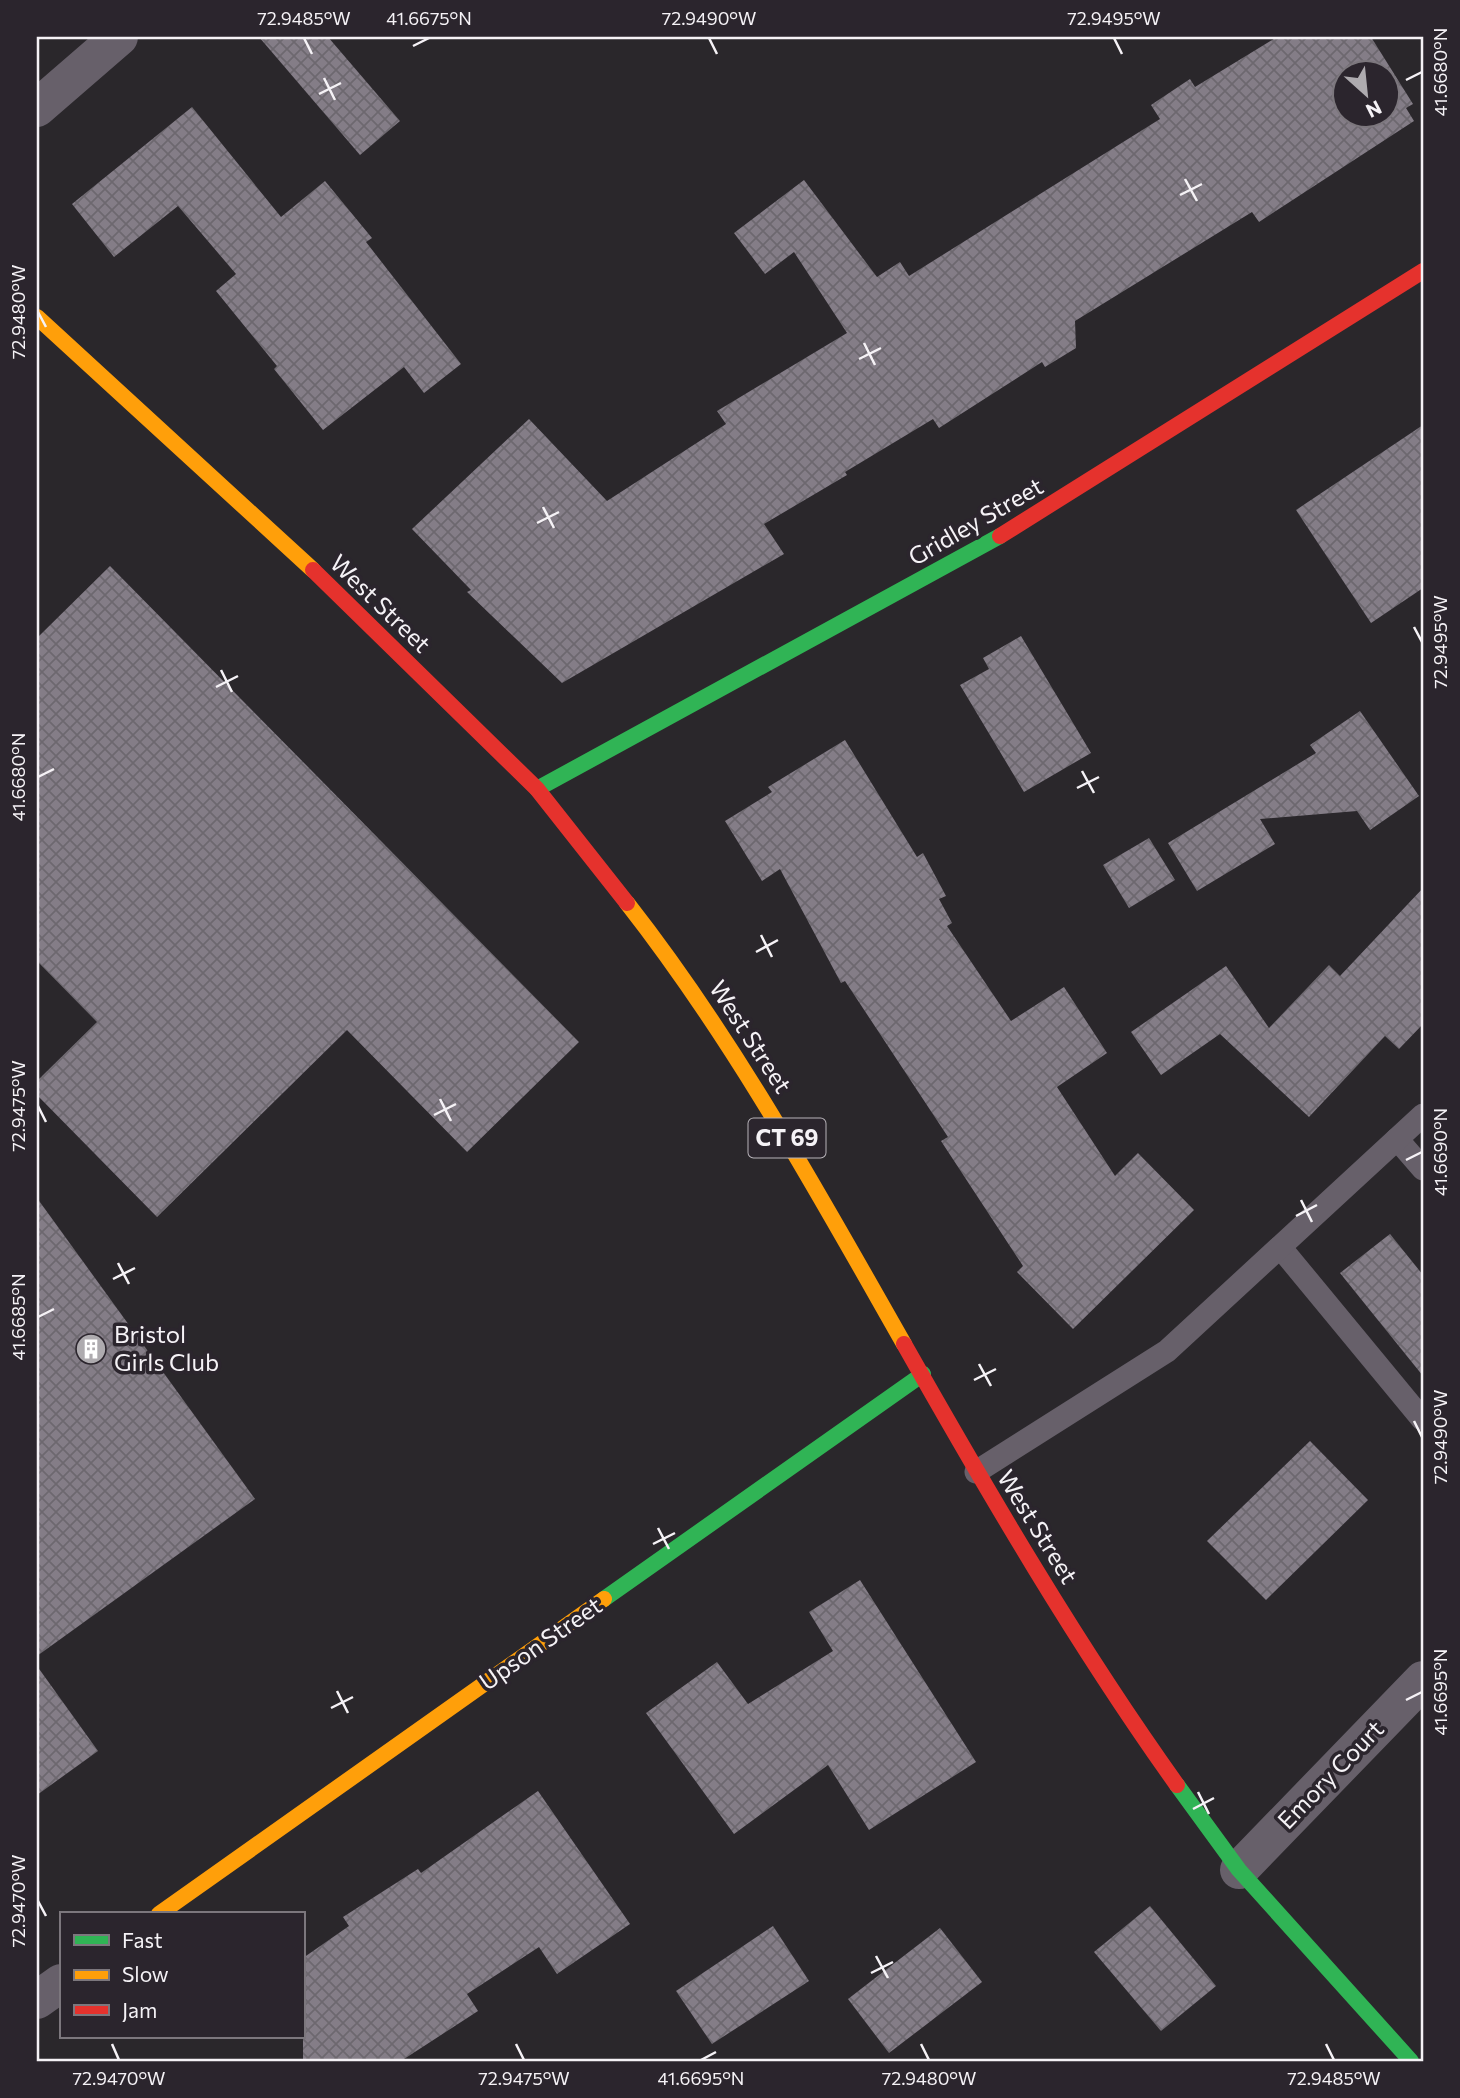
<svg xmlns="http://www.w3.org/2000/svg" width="1460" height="2098" font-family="Commissioner,sans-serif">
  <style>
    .building { fill: url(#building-cross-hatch); fill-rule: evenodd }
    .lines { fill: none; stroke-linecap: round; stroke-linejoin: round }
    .lane { stroke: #67606a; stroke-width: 23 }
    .street { stroke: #67606a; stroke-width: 38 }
    .fast { stroke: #30b455; stroke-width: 16 }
    .slow { stroke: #ff9f0a; stroke-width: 16 }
    .jam { stroke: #e5322d; stroke-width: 16 }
    .ticks { fill: none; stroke: #f5f2f6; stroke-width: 2.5 }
    .labels { text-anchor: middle; stroke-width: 7; stroke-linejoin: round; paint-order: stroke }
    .shield { fill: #2b252d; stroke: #b8b4ba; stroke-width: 2 }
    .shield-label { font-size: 23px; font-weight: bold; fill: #f5f2f6 }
    .street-label { font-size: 24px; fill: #f5f2f6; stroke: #2b252d }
    .poi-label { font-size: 24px; fill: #f5f2f6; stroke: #2b252d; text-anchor: start }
    .neatline { fill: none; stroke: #f5f2f6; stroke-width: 2.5 }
    .ticks-label { font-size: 18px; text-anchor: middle; fill: #f5f2f6 }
  </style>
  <defs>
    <pattern id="building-cross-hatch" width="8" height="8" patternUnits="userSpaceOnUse" patternTransform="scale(1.75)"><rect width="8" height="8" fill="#847d87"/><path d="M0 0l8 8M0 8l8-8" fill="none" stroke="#6d686f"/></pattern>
  </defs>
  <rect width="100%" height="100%" fill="#2a272b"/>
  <g class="building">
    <path d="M 259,37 L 328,37 L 400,121 L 360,155 Z"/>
    <path d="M 1277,37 L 1371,37 L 1413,104 L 1406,108 L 1414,121 L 1259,222 L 1252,212 L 1075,321 L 1076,348 L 1045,367 L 1042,362 L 939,428 L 933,419 L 845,472 L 847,475 L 764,524 L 784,554 L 562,683 L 467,592 L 471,590 L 412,529 L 529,419 L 607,501 L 726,424 L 717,411 L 847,333 L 794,252 L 765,274 L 734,233 L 804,180 L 877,277 L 900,262 L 909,276 L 1160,119 L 1151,105 L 1190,79 L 1195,87 ZM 1345,74 L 1387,74 L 1387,116 L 1345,116 Z"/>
    <path d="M 192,107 L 281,217 L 325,181 L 372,238 L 366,242 L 461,364 L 424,393 L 404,367 L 323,430 L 274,369 L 277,366 L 216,291 L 236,274 L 178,206 L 114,257 L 72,204 Z"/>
    <path d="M 1423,425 L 1423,588 L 1371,623 L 1296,510 Z"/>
    <path d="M 110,566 L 579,1042 L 467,1152 L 347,1030 L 157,1217 L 37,1095 L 37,1081 L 97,1022 L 37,961 L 37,638 Z"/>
    <path d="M 1021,636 L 1091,753 L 1024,792 L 960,685 L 989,669 L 983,658 Z"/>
    <path d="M 1360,711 L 1419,796 L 1370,830 L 1357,811 L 1260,819 L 1275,844 L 1197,891 L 1168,843 L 1316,753 L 1310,745 Z"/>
    <path d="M 845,740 L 917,857 L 923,853 L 946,896 L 939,899 L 952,923 L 947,926 L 1011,1021 L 1064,987 L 1107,1053 L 1057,1087 L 1115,1176 L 1138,1153 L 1194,1210 L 1073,1329 L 1017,1272 L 1023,1266 L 941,1141 L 948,1137 L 845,981 L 841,983 L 780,869 L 762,881 L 725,821 L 772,792 L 768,787 Z"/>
    <path d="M 1149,838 L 1175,880 L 1129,908 L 1103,865 Z"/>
    <path d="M 1423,888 L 1423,1024 L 1399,1049 L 1385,1036 L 1309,1117 L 1220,1034 L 1161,1075 L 1131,1032 L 1226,966 L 1269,1028 L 1329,965 L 1340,976 Z"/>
    <path d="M 37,1198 L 255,1499 L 37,1656 Z"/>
    <path d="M 1390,1234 L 1423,1275 L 1423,1376 L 1340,1273 Z"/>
    <path d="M 1310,1441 L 1368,1500 L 1266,1600 L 1207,1541 Z"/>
    <path d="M 860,1580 L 976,1762 L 869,1830 L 828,1765 L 734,1834 L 646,1713 L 717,1662 L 748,1704 L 833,1651 L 809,1612 Z"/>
    <path d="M 37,1666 L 98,1751 L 37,1795 Z"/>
    <path d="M 538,1791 L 630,1924 L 557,1974 L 539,1947 L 467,1994 L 478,2011 L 401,2061 L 303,2061 L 303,1958 L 349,1926 L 343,1917 L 418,1869 L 421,1873 Z"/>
    <path d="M 1150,1906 L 1216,1986 L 1161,2031 L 1094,1952 Z"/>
    <path d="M 773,1926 L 809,1981 L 712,2044 L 676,1991 Z"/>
    <path d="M 940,1928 L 982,1982 L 889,2053 L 848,1999 Z"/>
  </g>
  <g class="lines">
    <g class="lane">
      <path d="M 1397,1139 L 1423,1169"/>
      <path d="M 1280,1247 L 1422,1419"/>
      <path d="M 976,1472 L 1167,1351 L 1423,1115"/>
    </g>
    <g class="street">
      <path d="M 37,108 L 119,37"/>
      <path d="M 1239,1870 L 1423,1680"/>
      <path d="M 37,2000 L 61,1983"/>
    </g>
    <g class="fast">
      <path d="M 537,789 L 1000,536"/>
      <path d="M 604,1599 L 923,1374"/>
      <path d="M 1177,1785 L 1239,1870 L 1411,2061"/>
    </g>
    <g class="slow">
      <path d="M 37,317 L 313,570"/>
      <path d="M 627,903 C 735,1041 818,1193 904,1344"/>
      <path d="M 159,1914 L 604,1599"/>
    </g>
    <g class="jam">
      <path d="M 1000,536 L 1423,271"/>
      <path d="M 313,570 L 537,789 L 627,903"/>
      <path d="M 904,1344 C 989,1494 1077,1645 1177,1785"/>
    </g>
  </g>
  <path class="ticks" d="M 304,38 L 312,54M 709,38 L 717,54M 1114,38 L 1122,54M 413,46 L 429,38M 324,78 L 335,100M 1406,80 L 1422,72M 319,94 L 341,83M 1185,179 L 1197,201M 1180,195 L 1202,184M 38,312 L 46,327M 864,343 L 875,365M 859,359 L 881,348M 543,507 L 554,528M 537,523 L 559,512M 1414,627 L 1422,642M 221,670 L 232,692M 216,687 L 238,676M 1082,771 L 1094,793M 38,777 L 54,769M 1077,788 L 1099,777M 761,935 L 772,957M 756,952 L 778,940M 440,1099 L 451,1121M 38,1106 L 46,1122M 434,1115 L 456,1104M 1406,1160 L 1422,1152M 1301,1200 L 1312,1222M 1296,1216 L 1317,1205M 118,1263 L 129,1284M 113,1279 L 135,1268M 38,1317 L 54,1309M 979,1364 L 991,1386M 974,1380 L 996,1369M 1414,1421 L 1422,1437M 658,1528 L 669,1549M 653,1544 L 675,1533M 337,1691 L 348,1713M 1406,1700 L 1422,1692M 331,1708 L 353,1697M 1198,1792 L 1209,1814M 1193,1809 L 1214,1798M 38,1901 L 46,1916M 876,1956 L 888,1978M 871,1973 L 893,1962M 112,2044 L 119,2060M 516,2044 L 524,2060M 921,2044 L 929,2060M 1326,2044 L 1334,2060M 701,2060 L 716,2052"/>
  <defs>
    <g id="building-disc" transform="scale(1.575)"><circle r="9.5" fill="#aeabaf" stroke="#2b252d"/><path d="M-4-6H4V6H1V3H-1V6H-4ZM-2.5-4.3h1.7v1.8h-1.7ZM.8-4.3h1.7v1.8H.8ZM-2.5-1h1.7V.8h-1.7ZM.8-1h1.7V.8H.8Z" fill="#fff"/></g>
  </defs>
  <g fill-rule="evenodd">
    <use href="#building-disc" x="91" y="1349"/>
  </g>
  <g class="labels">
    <rect class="shield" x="748.5" y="1118.5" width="77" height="39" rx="5"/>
    <g class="shield-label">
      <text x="787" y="1146">CT 69</text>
    </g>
    <g class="street-label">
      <text transform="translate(976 522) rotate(-30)" y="8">Gridley Street</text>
      <text transform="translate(380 604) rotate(44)" y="8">West Street</text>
      <text transform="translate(750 1037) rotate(57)" y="8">West Street</text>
      <text transform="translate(1037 1527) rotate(58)" y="8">West Street</text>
      <text transform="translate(541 1644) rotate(-35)" y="8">Upson Street</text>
      <text transform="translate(1331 1775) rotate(-46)" y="8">Emory Court</text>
    </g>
    <g class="poi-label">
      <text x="114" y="1343">Bristol<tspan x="114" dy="28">Girls Club</tspan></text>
    </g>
  </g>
  <rect width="1460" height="2098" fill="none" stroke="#2b252d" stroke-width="77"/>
  <rect x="60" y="1912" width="245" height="126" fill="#2b252d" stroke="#7c777d" stroke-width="2"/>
  <rect x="74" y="1935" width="35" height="10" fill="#30b455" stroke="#7c777d" stroke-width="2"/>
  <text x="122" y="1948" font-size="21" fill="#f5f2f6">Fast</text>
  <rect x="74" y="1970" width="35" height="10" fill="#ff9f0a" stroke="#7c777d" stroke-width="2"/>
  <text x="122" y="1982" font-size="21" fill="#f5f2f6">Slow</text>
  <rect x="74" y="2005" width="35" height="10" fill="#e5322d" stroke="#7c777d" stroke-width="2"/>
  <text x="122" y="2018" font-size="21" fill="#f5f2f6">Jam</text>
  <g transform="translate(1366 94) rotate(153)"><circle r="33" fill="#2b252d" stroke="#7c777d" stroke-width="2"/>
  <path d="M0-5L12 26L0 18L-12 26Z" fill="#aeabaf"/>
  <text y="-10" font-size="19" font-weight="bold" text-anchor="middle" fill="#f5f2f6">N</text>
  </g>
  <rect x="38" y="38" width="1384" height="2022" class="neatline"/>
  <g class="ticks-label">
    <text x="304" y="25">72.9485°W</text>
    <text x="429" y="25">41.6675°N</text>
    <text x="709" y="25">72.9490°W</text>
    <text x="1114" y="25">72.9495°W</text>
    <text transform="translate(1441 72) rotate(-90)" y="6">41.6680°N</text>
    <text transform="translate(19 312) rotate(-90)" y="6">72.9480°W</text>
    <text transform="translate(1441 642) rotate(-90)" y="6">72.9495°W</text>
    <text transform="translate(19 777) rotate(-90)" y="6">41.6680°N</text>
    <text transform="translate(19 1106) rotate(-90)" y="6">72.9475°W</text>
    <text transform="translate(1441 1152) rotate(-90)" y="6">41.6690°N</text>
    <text transform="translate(19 1317) rotate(-90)" y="6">41.6685°N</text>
    <text transform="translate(1441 1437) rotate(-90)" y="6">72.9490°W</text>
    <text transform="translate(1441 1692) rotate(-90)" y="6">41.6695°N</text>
    <text transform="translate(19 1901) rotate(-90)" y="6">72.9470°W</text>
    <text x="119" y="2085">72.9470°W</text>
    <text x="524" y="2085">72.9475°W</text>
    <text x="701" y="2085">41.6695°N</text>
    <text x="929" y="2085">72.9480°W</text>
    <text x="1334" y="2085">72.9485°W</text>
  </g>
</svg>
